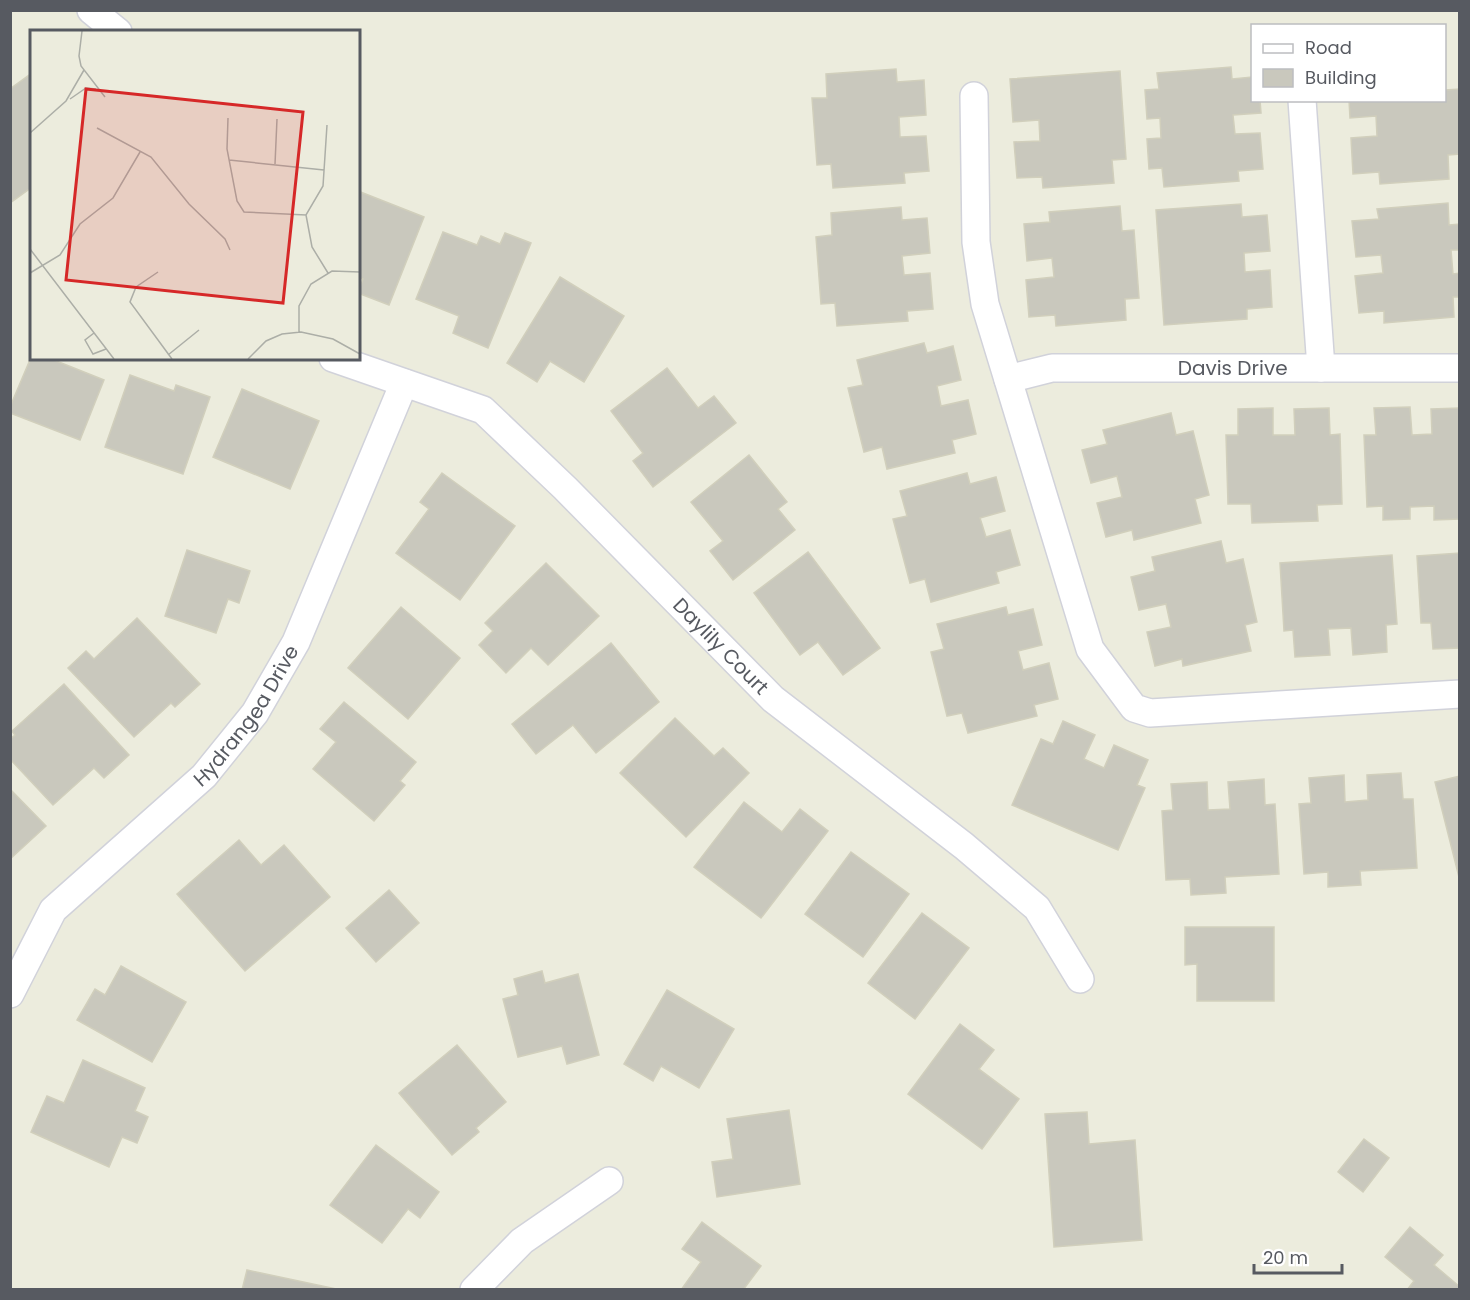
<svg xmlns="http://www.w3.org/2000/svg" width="1470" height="1300" font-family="Poppins,sans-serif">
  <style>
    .building { fill: #c9c8bd; stroke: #d1cfbc; stroke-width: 1.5 }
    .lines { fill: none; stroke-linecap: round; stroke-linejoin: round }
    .minor-casing { stroke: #d1d2da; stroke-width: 30 }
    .minor { stroke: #fff; stroke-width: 27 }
    .labels { text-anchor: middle; stroke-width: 6; stroke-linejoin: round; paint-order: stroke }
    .street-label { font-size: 20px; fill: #575a61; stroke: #fff }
    .inset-road { fill: none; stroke: #acaea7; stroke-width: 1.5 }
    .view { fill: #d62828; fill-opacity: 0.15; stroke: #d62828; stroke-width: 3 }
    .inset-edge { fill: none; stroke: #575a61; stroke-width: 3 }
  </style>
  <rect width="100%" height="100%" fill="#ececdd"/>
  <g class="building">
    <path d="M 1231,67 L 1232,79 L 1252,77 L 1252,100 L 1260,100 L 1261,113 L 1233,115 L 1235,134 L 1260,133 L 1263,169 L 1238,171 L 1239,181 L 1164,187 L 1162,168 L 1149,169 L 1147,139 L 1161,138 L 1160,118 L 1147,119 L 1145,90 L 1159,89 L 1157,73 Z"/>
    <path d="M 896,69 L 897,82 L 924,80 L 926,115 L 899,117 L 900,137 L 926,136 L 929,171 L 904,173 L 905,183 L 833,188 L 831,164 L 817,165 L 812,98 L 827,98 L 826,74 Z"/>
    <path d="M 1120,71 L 1126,159 L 1112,160 L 1114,183 L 1043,188 L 1042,177 L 1017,178 L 1014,142 L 1040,141 L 1039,120 L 1013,122 L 1010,79 Z"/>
    <path d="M 32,73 L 32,187 L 10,203 L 10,89 Z"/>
    <path d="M 1444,80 L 1445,90 L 1460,89 L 1460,154 L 1448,155 L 1449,179 L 1380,184 L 1379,172 L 1353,174 L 1351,138 L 1377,136 L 1376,116 L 1350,118 L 1349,100 L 1444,100 Z"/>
    <path d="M 358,191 L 424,217 L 389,305 L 358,293 L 363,279 L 358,277 Z"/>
    <path d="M 1448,203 L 1449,225 L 1460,224 L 1460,250 L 1451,250 L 1453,274 L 1460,273 L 1460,297 L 1453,297 L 1454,317 L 1384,323 L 1384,311 L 1359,313 L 1355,276 L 1383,273 L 1381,255 L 1356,257 L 1352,221 L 1379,219 L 1377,209 Z"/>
    <path d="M 1241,204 L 1242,217 L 1267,215 L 1270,251 L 1244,253 L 1245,272 L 1270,270 L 1272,307 L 1247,309 L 1247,319 L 1164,325 L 1156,210 Z"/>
    <path d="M 1120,206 L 1122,231 L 1134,230 L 1139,298 L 1125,299 L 1126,320 L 1056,326 L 1055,315 L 1029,317 L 1026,280 L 1054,277 L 1052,258 L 1027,261 L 1024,224 L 1050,222 L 1049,212 Z"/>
    <path d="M 901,207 L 902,220 L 927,218 L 930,253 L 902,256 L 904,275 L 930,273 L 933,309 L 907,311 L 908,321 L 837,326 L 835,303 L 821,304 L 816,237 L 832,235 L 831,213 Z"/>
    <path d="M 443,232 L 477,245 L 481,236 L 500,244 L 505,233 L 531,243 L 488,348 L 453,333 L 459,316 L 416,299 Z"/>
    <path d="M 560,277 L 624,316 L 584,382 L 550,361 L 537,382 L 507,363 Z"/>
    <path d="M 924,343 L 927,353 L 953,346 L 961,380 L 937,386 L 941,406 L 968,400 L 976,434 L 952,440 L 955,453 L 887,469 L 882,447 L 864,452 L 848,388 L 863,385 L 857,360 Z"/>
    <path d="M 32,355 L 32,358 L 49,358 L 104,380 L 80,440 L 10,413 L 10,407 Z"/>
    <path d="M 667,368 L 698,408 L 714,396 L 736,423 L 653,487 L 633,461 L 643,453 L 611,411 Z"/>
    <path d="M 130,375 L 174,391 L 176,385 L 210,397 L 183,474 L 105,447 Z"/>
    <path d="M 242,389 L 319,421 L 290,489 L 213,457 Z"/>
    <path d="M 1410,407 L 1412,435 L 1432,434 L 1431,409 L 1460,408 L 1460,519 L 1434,520 L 1434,506 L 1410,507 L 1410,519 L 1383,520 L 1383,506 L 1367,507 L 1364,435 L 1376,435 L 1374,408 Z"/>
    <path d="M 1273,408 L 1273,435 L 1295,435 L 1294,409 L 1329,408 L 1330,435 L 1340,434 L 1342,504 L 1317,505 L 1318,521 L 1252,523 L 1251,504 L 1228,504 L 1226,435 L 1238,435 L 1238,409 Z"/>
    <path d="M 1171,413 L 1176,435 L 1193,431 L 1209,495 L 1195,499 L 1201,523 L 1134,540 L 1132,530 L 1106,537 L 1097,503 L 1122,497 L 1117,476 L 1091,483 L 1082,450 L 1107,444 L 1103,430 Z"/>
    <path d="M 749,455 L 787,502 L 778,509 L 795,530 L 733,580 L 710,551 L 723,541 L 691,502 Z"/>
    <path d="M 442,473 L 515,526 L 460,600 L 396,553 L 429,509 L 420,502 Z"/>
    <path d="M 967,473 L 970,484 L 996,477 L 1005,511 L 980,518 L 986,537 L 1010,530 L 1020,565 L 996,572 L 999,583 L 931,602 L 925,579 L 910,583 L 893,519 L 907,516 L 900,491 Z"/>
    <path d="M 1221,541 L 1226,563 L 1243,559 L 1257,622 L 1245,625 L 1251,651 L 1183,666 L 1182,659 L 1155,666 L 1147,632 L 1171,627 L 1166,604 L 1139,610 L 1131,577 L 1155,571 L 1152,557 Z"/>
    <path d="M 187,550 L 250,571 L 239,603 L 228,599 L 216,633 L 165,616 Z"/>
    <path d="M 808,552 L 880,648 L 843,675 L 818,642 L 800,655 L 754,593 Z"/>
    <path d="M 1460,553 L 1460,648 L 1433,649 L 1431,623 L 1421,623 L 1417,556 Z"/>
    <path d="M 1392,555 L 1397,624 L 1386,625 L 1387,652 L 1353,655 L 1351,628 L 1328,629 L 1330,655 L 1295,657 L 1293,630 L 1284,631 L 1280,563 Z"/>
    <path d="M 546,563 L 599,616 L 548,665 L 531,648 L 506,673 L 479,645 L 493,631 L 485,623 Z"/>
    <path d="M 401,607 L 460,658 L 408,719 L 348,668 Z"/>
    <path d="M 1006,607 L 1008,615 L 1033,609 L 1042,645 L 1018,651 L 1023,670 L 1049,663 L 1058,699 L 1034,705 L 1037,716 L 968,733 L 962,713 L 947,716 L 931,652 L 944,649 L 937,624 Z"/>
    <path d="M 137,618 L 200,684 L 175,707 L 171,703 L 134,737 L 68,668 L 86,651 L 94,659 Z"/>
    <path d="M 611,643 L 659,702 L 596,753 L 573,725 L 536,754 L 512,724 Z"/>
    <path d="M 64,684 L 129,755 L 104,778 L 94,768 L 53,805 L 10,759 L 10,739 L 15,735 L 12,731 Z"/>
    <path d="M 344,702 L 416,762 L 400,781 L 405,785 L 374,821 L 313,769 L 336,742 L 320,729 Z"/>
    <path d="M 675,718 L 714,756 L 723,748 L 749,773 L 686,837 L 620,773 Z"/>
    <path d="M 1063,721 L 1095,735 L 1084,759 L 1104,768 L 1114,745 L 1148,760 L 1137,785 L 1145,788 L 1118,850 L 1012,805 L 1041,739 L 1053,744 Z"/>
    <path d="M 1401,773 L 1403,799 L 1413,799 L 1417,868 L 1360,871 L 1361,885 L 1328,887 L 1328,872 L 1304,874 L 1299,804 L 1311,803 L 1309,778 L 1344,775 L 1345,802 L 1368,800 L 1367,775 Z"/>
    <path d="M 1460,776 L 1460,881 L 1435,782 Z"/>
    <path d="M 1264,779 L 1265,805 L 1275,804 L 1279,874 L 1225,877 L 1226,893 L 1191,895 L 1190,879 L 1166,880 L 1162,811 L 1173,810 L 1171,784 L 1207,782 L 1208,810 L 1230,809 L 1228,782 Z"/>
    <path d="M 10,789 L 46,826 L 10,859 Z"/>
    <path d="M 744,802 L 782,832 L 800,809 L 828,831 L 761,918 L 694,867 Z"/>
    <path d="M 239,840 L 261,865 L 284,845 L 330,897 L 245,971 L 177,894 Z"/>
    <path d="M 851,852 L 909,894 L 863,957 L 805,914 Z"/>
    <path d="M 389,890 L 419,923 L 376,962 L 346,928 Z"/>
    <path d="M 922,913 L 969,948 L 915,1019 L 868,983 Z"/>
    <path d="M 1185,927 L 1274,927 L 1274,1001 L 1197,1001 L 1197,964 L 1185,965 Z"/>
    <path d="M 121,966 L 186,1002 L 152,1062 L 77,1020 L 95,989 L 105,995 Z"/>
    <path d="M 542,971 L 545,983 L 578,974 L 599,1055 L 567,1064 L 562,1046 L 518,1057 L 503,999 L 518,995 L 514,979 Z"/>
    <path d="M 667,990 L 734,1029 L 699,1088 L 661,1066 L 653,1081 L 624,1064 Z"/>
    <path d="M 960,1024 L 994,1050 L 979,1069 L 1019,1099 L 982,1149 L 908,1094 Z"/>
    <path d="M 457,1045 L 506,1102 L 476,1128 L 479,1132 L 452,1155 L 399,1093 Z"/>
    <path d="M 83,1060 L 145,1088 L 135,1111 L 148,1117 L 137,1143 L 122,1137 L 109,1167 L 31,1132 L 47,1096 L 64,1103 Z"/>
    <path d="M 789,1110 L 800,1184 L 717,1197 L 712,1162 L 733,1159 L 727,1119 Z"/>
    <path d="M 1087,1112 L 1089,1144 L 1135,1140 L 1142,1240 L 1054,1247 L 1045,1114 Z"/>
    <path d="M 1364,1139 L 1389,1158 L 1363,1192 L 1338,1172 Z"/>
    <path d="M 376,1145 L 439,1192 L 420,1218 L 408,1209 L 382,1243 L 330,1205 Z"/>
    <path d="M 702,1222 L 761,1266 L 743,1290 L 681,1290 L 701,1262 L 682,1249 Z"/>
    <path d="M 1410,1227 L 1443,1255 L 1434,1265 L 1460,1287 L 1460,1290 L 1407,1290 L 1414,1281 L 1385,1257 Z"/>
    <path d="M 247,1270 L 341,1290 L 242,1290 Z"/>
  </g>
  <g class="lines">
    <g class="minor-casing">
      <g id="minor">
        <path d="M 91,10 L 118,32"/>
        <path d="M 974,96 L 976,242 L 985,304 L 1090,649 L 1134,708 L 1150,713 L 1460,694"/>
        <path d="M 1302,100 L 1321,368"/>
        <path id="s1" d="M 333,358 L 483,410 L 565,488 L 773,699 L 964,846 L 1037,908 L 1080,979"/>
        <path id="s2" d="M 1008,379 L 1052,368 L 1460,368"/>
        <path id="s3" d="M 10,994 L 53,910 L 204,776 L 255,713 L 296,642 L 404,383"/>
        <path d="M 474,1290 L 522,1241 L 609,1181"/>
      </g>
    </g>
    <use href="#minor" class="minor"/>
  </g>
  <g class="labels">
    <g class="street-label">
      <text dy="7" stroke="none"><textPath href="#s2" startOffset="226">Davis Drive</textPath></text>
      <text dy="7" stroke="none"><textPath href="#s1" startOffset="494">Daylily Court</textPath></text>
      <text dy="7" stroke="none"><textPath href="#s3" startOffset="370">Hydrangea Drive</textPath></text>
    </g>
  </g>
  <g transform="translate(30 30)">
    <rect width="330" height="330" fill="#ececdd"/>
    <path class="inset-road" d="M 52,1 L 49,26 L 51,36 L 75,67M 40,69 L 56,58 L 66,59M 198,88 L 197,119 L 207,171 L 214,182 L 276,185 L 293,156 L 297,95M 67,98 L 121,127 L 159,174 L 195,209 L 200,220M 0,103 L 36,71 L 54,40M 199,130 L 294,140M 245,134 L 247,89M 276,185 L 282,217 L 298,243M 0,219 L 84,329M 128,242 L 106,257 L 100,272 L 142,329M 0,243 L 30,225 L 50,194 L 83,168 L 110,122M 269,302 L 269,276 L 281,254 L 302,241 L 330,242M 64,303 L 55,310 L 63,324 L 76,319M 138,325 L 169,300M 218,329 L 236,311 L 252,304 L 271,302 L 303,309 L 330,324"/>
    <path class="view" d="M 56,59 L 273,82 L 253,273 L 36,250 Z"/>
    <rect width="330" height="330" class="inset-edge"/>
  </g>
  <rect width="1470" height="1300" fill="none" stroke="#575a61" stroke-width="24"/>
  <rect x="1251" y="24" width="195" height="78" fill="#ffffff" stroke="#bcbdc0" stroke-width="1.5"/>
  <rect x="1263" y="44" width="30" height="9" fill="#ffffff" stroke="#bcbdc0" stroke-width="1.5"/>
  <text x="1305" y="54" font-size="18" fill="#575a61">Road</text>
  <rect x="1263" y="69" width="30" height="18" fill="#c9c8bd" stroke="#bcbdc0" stroke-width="1.5"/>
  <text x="1305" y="84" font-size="18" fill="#575a61">Building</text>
  <path d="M1254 1264v9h88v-9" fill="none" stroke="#575a61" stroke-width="3"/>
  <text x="1263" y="1264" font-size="18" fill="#575a61" stroke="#ffffff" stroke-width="4.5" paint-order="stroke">20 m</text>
</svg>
